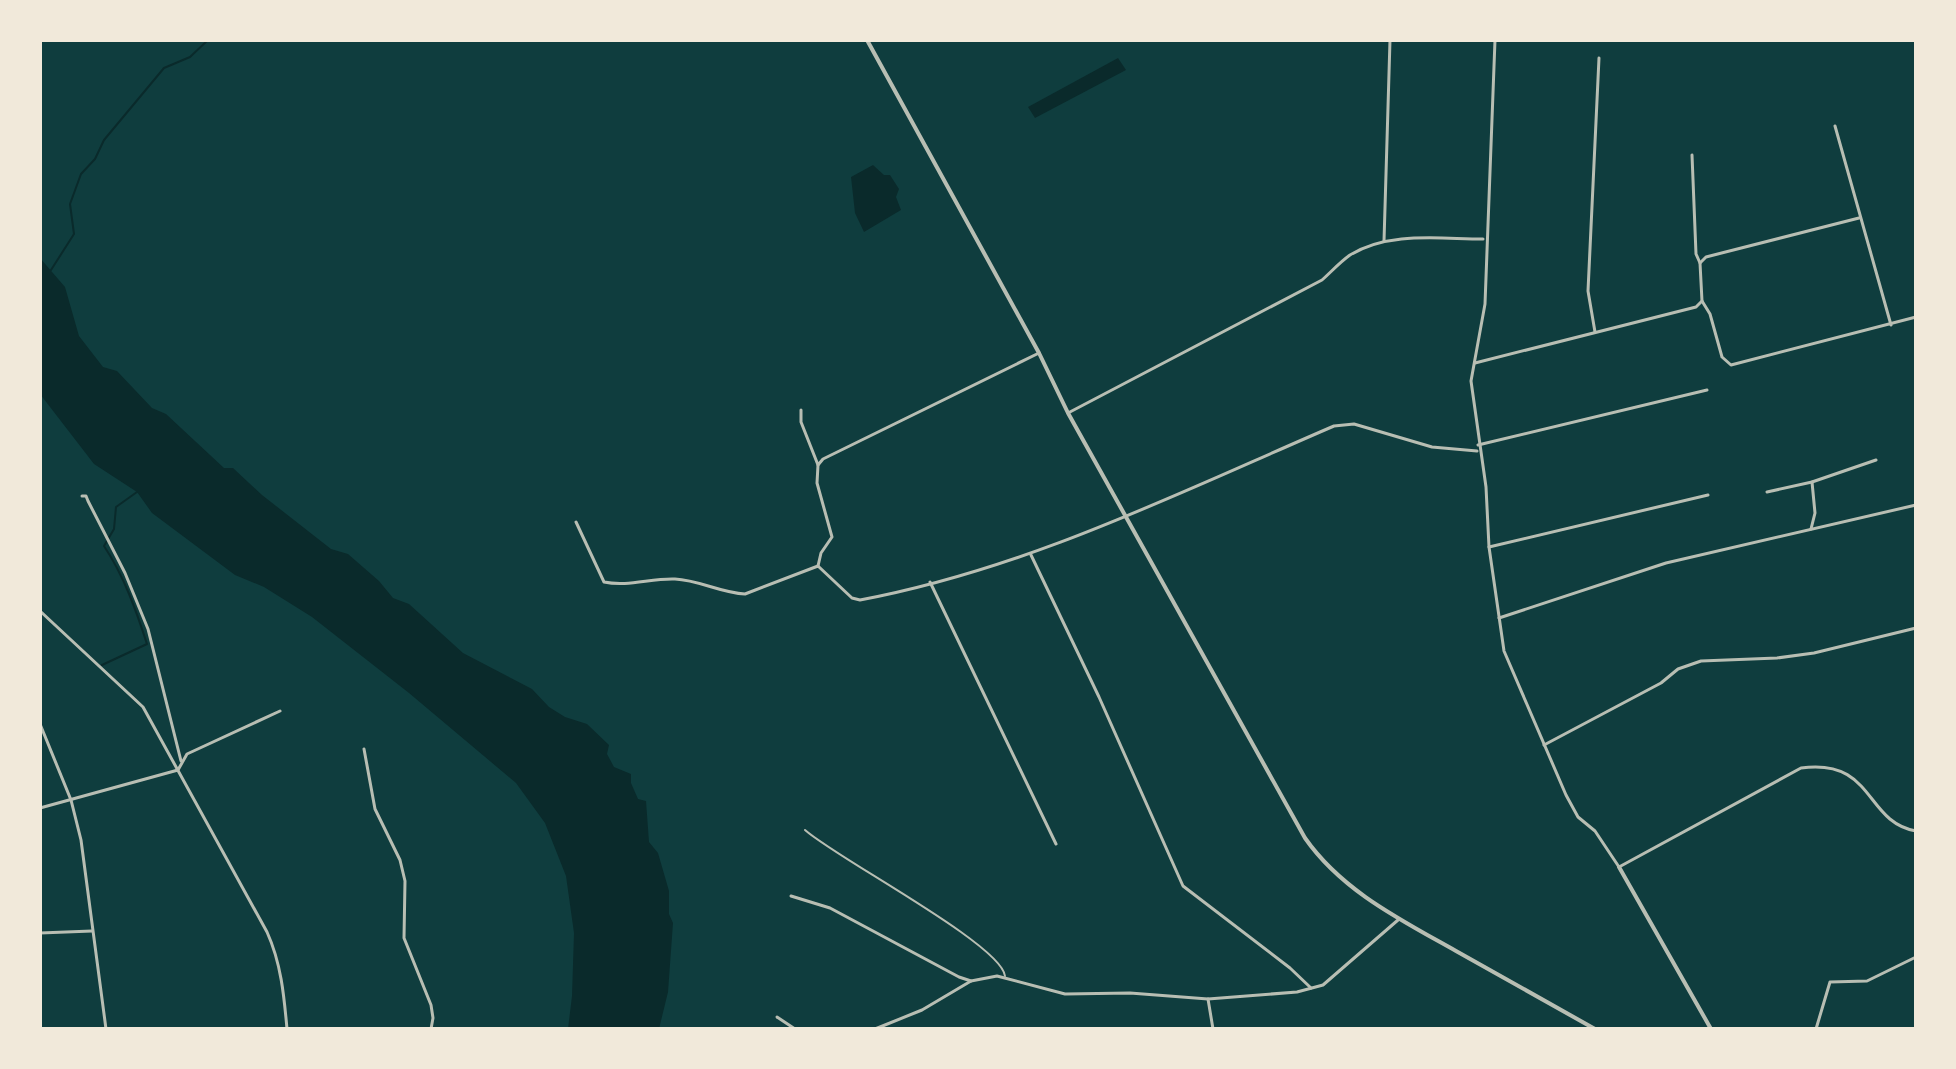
<svg xmlns="http://www.w3.org/2000/svg" width="1956" height="1069" font-family="Lato,sans-serif">
  <style>
    .water { fill: #0a2a2b }
    .lines { fill: none; stroke-linecap: round; stroke-linejoin: round }
    .stream { stroke: #0a2a2b; stroke-width: 2 }
    .service { stroke: #b8beb3; stroke-width: 2 }
    .minor { stroke: #b8beb3; stroke-width: 3 }
    .tertiary { stroke: #b8beb3; stroke-width: 4 }
  </style>
  <rect width="100%" height="100%" fill="#0f3d3e"/>
  <g class="water">
    <path d="M 1118,58 L 1126,70 L 1035,118 L 1028,107 Z"/>
    <path d="M 873,165 L 884,175 L 890,175 L 899,189 L 896,197 L 901,210 L 864,232 L 855,213 L 851,177 Z"/>
    <path d="M 40,258 L 65,287 L 79,336 L 103,367 L 117,371 L 152,408 L 166,414 L 224,468 L 233,468 L 262,495 L 331,549 L 348,554 L 379,581 L 393,598 L 409,604 L 463,653 L 532,689 L 549,707 L 565,717 L 587,724 L 609,745 L 607,754 L 614,767 L 631,774 L 631,783 L 638,799 L 646,801 L 649,842 L 658,853 L 669,891 L 669,914 L 673,923 L 668,992 L 659,1029 L 568,1029 L 572,996 L 574,933 L 566,876 L 545,823 L 516,783 L 409,693 L 312,617 L 264,587 L 235,575 L 152,513 L 137,492 L 94,464 L 40,394 Z"/>
  </g>
  <g class="lines">
    <g class="stream">
      <path d="M 51,270 L 74,234 L 70,204 L 81,174 L 95,159 L 104,140 L 164,68 L 190,57 L 208,40"/>
      <path d="M 102,665 L 147,644 C 136,610 124,576 104,546 L 114,529 L 116,507 L 137,492"/>
    </g>
    <path class="service" d="M 805,830 C 836,858 1001,944 1005,976"/>
    <g class="minor">
      <path d="M 1495,40 L 1485,304 L 1471,381 L 1486,487 L 1489,547 L 1504,651 L 1566,795 L 1578,817 L 1595,831 L 1619,867 L 1801,768 C 1875,758 1864,822 1916,831"/>
      <path d="M 1835,126 L 1891,325"/>
      <path d="M 1692,155 L 1696,254 L 1700,263"/>
      <path d="M 1859,218 L 1706,257 L 1700,263 L 1702,301 L 1710,314 L 1722,357 L 1731,365 L 1916,317"/>
      <path d="M 1384,241 L 1390,40"/>
      <path d="M 1595,332 L 1588,291 L 1599,58"/>
      <path d="M 1475,363 L 1696,307 L 1702,301"/>
      <path d="M 801,410 L 801,422 L 818,465 L 823,459 L 1039,353"/>
      <path d="M 1068,413 L 1322,280 C 1331,272 1340,262 1350,255 C 1389,231 1440,239 1483,239"/>
      <path d="M 1478,445 L 1707,390"/>
      <path d="M 818,465 L 817,483 L 832,537 L 821,553 L 818,566"/>
      <path d="M 1767,492 L 1812,482 L 1876,460"/>
      <path d="M 82,496 L 86,496 L 88,501 L 125,573 L 148,629 L 181,761"/>
      <path d="M 576,522 L 604,582 C 628,587 651,578 675,579 C 699,580 721,593 745,594 L 818,566 L 852,598 L 860,600 C 1029,568 1178,493 1334,426 L 1354,424 L 1432,447 L 1477,451"/>
      <path d="M 1811,529 L 1815,513 L 1812,482"/>
      <path d="M 1489,547 L 1708,495"/>
      <path d="M 1031,555 L 1099,697 L 1183,886 L 1290,968 L 1311,988"/>
      <path d="M 930,582 L 1056,844"/>
      <path d="M 40,611 L 143,707 L 267,932 C 281,963 284,995 287,1029"/>
      <path d="M 1499,618 L 1666,563 L 1916,505"/>
      <path d="M 40,724 L 71,800 L 81,840 L 106,1029"/>
      <path d="M 1544,745 L 1661,683 L 1678,669 L 1701,661 L 1777,658 L 1814,653 L 1916,628"/>
      <path d="M 364,749 L 375,809 L 400,860 L 405,881 L 404,938 L 431,1005 L 433,1018 L 431,1029"/>
      <path d="M 40,808 L 178,770 L 187,754 L 280,711"/>
      <path d="M 791,896 L 830,908 L 959,977 L 971,981"/>
      <path d="M 40,933 L 92,931"/>
      <path d="M 1208,999 L 1213,1029"/>
      <path d="M 777,1017 L 795,1029"/>
      <path d="M 875,1029 L 922,1010 L 971,981 L 997,976 L 1065,994 L 1130,993 L 1208,999 L 1297,992 L 1323,985 L 1398,920"/>
      <path d="M 1816,1029 L 1830,982 L 1867,981 L 1916,957"/>
    </g>
    <g class="tertiary">
      <path d="M 867,40 L 1039,353 L 1068,413 L 1305,838 C 1342,891 1401,920 1456,951 C 1502,977 1548,1003 1595,1029"/>
      <path d="M 1619,867 L 1711,1029"/>
    </g>
  </g>
  <rect width="1956" height="1069" fill="none" stroke="#f1e9da" stroke-width="84"/>
</svg>
